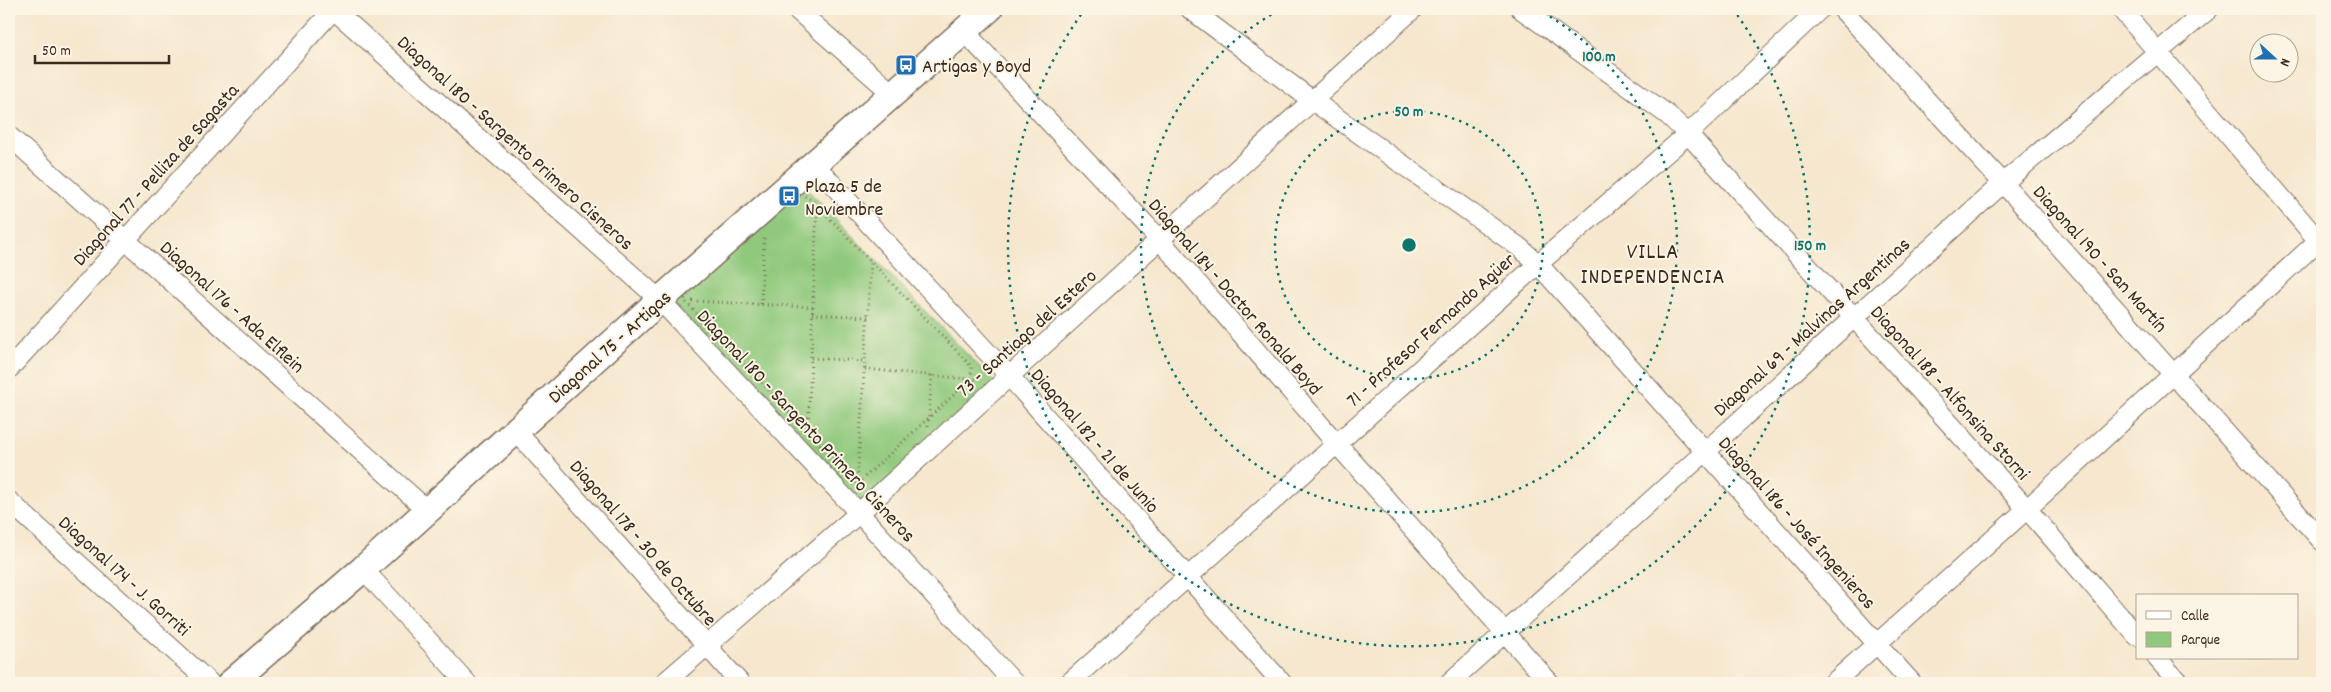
<svg xmlns="http://www.w3.org/2000/svg" width="2331" height="692" font-family="Dekko,sans-serif">
  <style>
    .green { fill: #90c97d; stroke: #667a4e }
    .lines { fill: none; stroke-linecap: round; stroke-linejoin: round }
    .street-casing { stroke: #7c6c5c; stroke-width: 21 }
    .secondary-casing { stroke: #7c6c5c; stroke-width: 29 }
    .path { stroke: #7c6c5c; stroke-width: 3; stroke-dasharray: 1 4; stroke-linecap: butt }
    .street { stroke: #fff; stroke-width: 19 }
    .secondary { stroke: #fff; stroke-width: 26 }
    .ring { fill: none; stroke: #0f766e; stroke-width: 2.5; stroke-dasharray: 2.5 5 }
    .labels { text-anchor: middle; stroke-width: 4; stroke-linejoin: round; paint-order: stroke }
    .poi-label { font-size: 20px; fill: #3b2a1e; stroke: #fcf5e5; text-anchor: start }
    .street-label { font-size: 20px; fill: #3b2a1e; stroke: #fcf5e5 }
    .quarter-label { font-size: 22px; letter-spacing: 1px; fill: #3b2a1e; stroke: #fcf5e5 }
    .centre { fill: #0f766e; stroke: #fcf5e5; stroke-width: 2.5 }
    .ring-label { font-size: 15px; text-anchor: middle; font-weight: bold; fill: #0f766e; stroke: #fcf5e5; stroke-width: 4; stroke-linejoin: round; paint-order: stroke }
  </style>
  <rect width="100%" height="100%" fill="#fcf5e5"/>
  <filter id="ink" filterUnits="userSpaceOnUse"><feTurbulence type="fractalNoise" baseFrequency=".02" numOctaves="2"/><feDisplacementMap in="SourceGraphic" scale="10" xChannelSelector="R" yChannelSelector="G"/><feConvolveMatrix kernelMatrix="1 2 1 2 8 2 1 2 1" color-interpolation-filters="sRGB"/></filter>
  <filter id="wash" filterUnits="userSpaceOnUse"><feTurbulence type="fractalNoise" baseFrequency=".0096" numOctaves="4" result="noise"/><feDisplacementMap in="SourceGraphic" scale="20" xChannelSelector="R" yChannelSelector="G"/><feGaussianBlur stdDeviation="1.12" result="paint"/><feColorMatrix in="noise" values="0 0 0 0 0 0 0 0 0 0 0 0 0 0 0 0 0 1.4 0 .05"/><feComposite in="paint" operator="in"/></filter>
  <g filter="url(#wash)">
    <rect width="100%" height="100%" fill="#f6e7ce"/>
    <path class="green" d="M 799,181 L 995,383 L 860,505 L 669,300 Z"/>
  </g>
  <g filter="url(#ink)">
    <g class="lines">
      <g class="street-casing">
        <g id="street">
          <path d="M 333,9 L 660,300 L 859,513 L 1014,683"/>
          <path d="M 796,9 L 893,94"/>
          <path d="M 1190,9 L 1313,101 L 1519,247 L 1538,264 L 1912,683"/>
          <path d="M 1521,9 L 1668,115 L 1688,134 L 2027,509 L 2137,636"/>
          <path d="M 1842,9 L 2003,183 L 2322,541"/>
          <path d="M 2121,9 L 2322,245"/>
          <path d="M 964,31 L 1160,240 L 1336,443 L 1550,683"/>
          <path d="M 9,136 L 427,510"/>
          <path d="M 813,163 L 1010,377 L 1282,683"/>
          <path d="M 9,369 L 334,9"/>
          <path d="M 516,431 L 740,683"/>
          <path d="M 9,501 L 210,683"/>
          <path d="M 363,569 L 467,683"/>
          <path d="M 2157,658 L 2179,683"/>
          <path d="M 664,683 L 859,513 L 1413,9"/>
          <path d="M 1069,683 L 1538,264 L 1688,134 L 1820,9"/>
          <path d="M 1449,683 L 2003,183 L 2209,9"/>
          <path d="M 1833,683 L 2027,509 L 2318,241"/>
        </g>
      </g>
      <g class="secondary-casing">
        <path id="secondary" d="M 231,683 L 363,569 L 660,300 L 989,9"/>
      </g>
      <g class="path">
        <path d="M 800,195 L 808,197 L 817,205 L 972,367 L 971,379 L 857,484 L 684,300 L 691,290 L 765,222 Z"/>
        <path d="M 692,301 L 813,307"/>
        <path d="M 761,304 L 764,237"/>
        <path d="M 812,314 L 868,317"/>
        <path d="M 811,358 L 866,361"/>
        <path d="M 865,369 L 979,380"/>
        <path d="M 928,426 L 932,375"/>
        <path d="M 808,432 L 817,206"/>
        <path d="M 857,484 L 871,262"/>
      </g>
      <use href="#street" class="street"/>
      <use href="#secondary" class="secondary"/>
    </g>
  </g>
  <g class="ring">
    <circle cx="1409" cy="245" r="134"/>
    <path d="M1537 9A268 268 0 1 1 1281 9"/>
    <path d="M1733 9A401 401 0 1 1 1085 9"/>
  </g>
  <defs>
    <g id="bus-square" transform="scale(1.125)"><rect x="-9" y="-9" width="18" height="18" rx="4" fill="#1f6fb2" stroke="#fcf5e5"/><path d="M-5-6H5V4H4V6H2V4H-2V6H-4V4H-5ZM-3.5-4V0h7V-4ZM-3.5 1.2v1.5H-2V1.2ZM2 1.2v1.5H3.5V1.2Z" fill="#fff"/></g>
  </defs>
  <g fill-rule="evenodd">
    <use href="#bus-square" x="906" y="65"/>
    <use href="#bus-square" x="789" y="196"/>
  </g>
  <g class="labels">
    <g class="poi-label">
      <text x="922" y="72">Artigas y Boyd</text>
      <text x="805" y="192">Plaza 5 de<tspan x="805" dy="23">Noviembre</tspan></text>
    </g>
    <g class="street-label">
      <text transform="translate(516 142) rotate(42)" y="7">Diagonal 180 - Sargento Primero Cisneros</text>
      <text transform="translate(155 174) rotate(-48)" y="7">Diagonal 77 - Pelliza de Sagasta</text>
      <text transform="translate(2101 258) rotate(48)" y="7">Diagonal 190 - San Martín</text>
      <text transform="translate(1236 296) rotate(49)" y="7">Diagonal 184 - Doctor Ronald Boyd</text>
      <text transform="translate(233 306) rotate(42)" y="7">Diagonal 176 - Ada Elflein</text>
      <text transform="translate(1811 326) rotate(-42)" y="7">Diagonal 69 - Malvinas Argentinas</text>
      <text transform="translate(1430 329) rotate(-42)" y="7">71 - Profesor Fernando Agüer</text>
      <text transform="translate(1026 332) rotate(-42)" y="7">73 - Santiago del Estero</text>
      <text transform="translate(609 346) rotate(-42)" y="7">Diagonal 75 - Artigas</text>
      <text transform="translate(1951 392) rotate(48)" y="7">Diagonal 188 - Alfonsina Storni</text>
      <text transform="translate(807 425) rotate(47)" y="7">Diagonal 180 - Sargento Primero Cisneros</text>
      <text transform="translate(1096 440) rotate(49)" y="7">Diagonal 182 - 21 de Junio</text>
      <text transform="translate(1798 522) rotate(48)" y="7">Diagonal 186 - José Ingenieros</text>
      <text transform="translate(644 542) rotate(49)" y="7">Diagonal 178 - 30 de Octubre</text>
      <text transform="translate(125 575) rotate(42)" y="7">Diagonal 174 - J. Gorriti</text>
    </g>
    <g class="quarter-label">
      <text x="1653" y="258">VILLA<tspan x="1653" dy="25">INDEPENDENCIA</tspan></text>
    </g>
  </g>
  <circle cx="1409" cy="245" r="8" class="centre"/>
  <g class="ring-label">
    <text x="1599" y="61">100 m</text>
    <text x="1409" y="116">50 m</text>
    <text x="1810" y="250">150 m</text>
  </g>
  <rect width="2331" height="692" fill="none" stroke="#fcf5e5" stroke-width="30"/>
  <rect x="2136" y="594" width="162" height="65" fill="#fcf5e5" stroke="#afa495"/>
  <rect x="2146" y="611" width="25" height="8" fill="#ffffff" stroke="#afa495"/>
  <text x="2181" y="620" font-size="15" fill="#3b2a1e">Calle</text>
  <rect x="2146" y="632" width="25" height="15" fill="#90c97d" stroke="#afa495"/>
  <text x="2181" y="644" font-size="15" fill="#3b2a1e">Parque</text>
  <g transform="translate(2274 58) rotate(111)"><circle r="24" fill="#fcf5e5" stroke="#afa495"/>
  <path d="M0-4L9 19L0 12L-9 19Z" fill="#1f6fb2"/>
  <text y="-8" font-size="14" font-weight="bold" text-anchor="middle" fill="#3b2a1e">N</text>
  </g>
  <path d="M35 55v8h134v-8" fill="none" stroke="#3b2a1e" stroke-width="2.5"/>
  <text x="42" y="55" font-size="15" fill="#3b2a1e" stroke="#fcf5e5" stroke-width="4" paint-order="stroke">50 m</text>
</svg>
